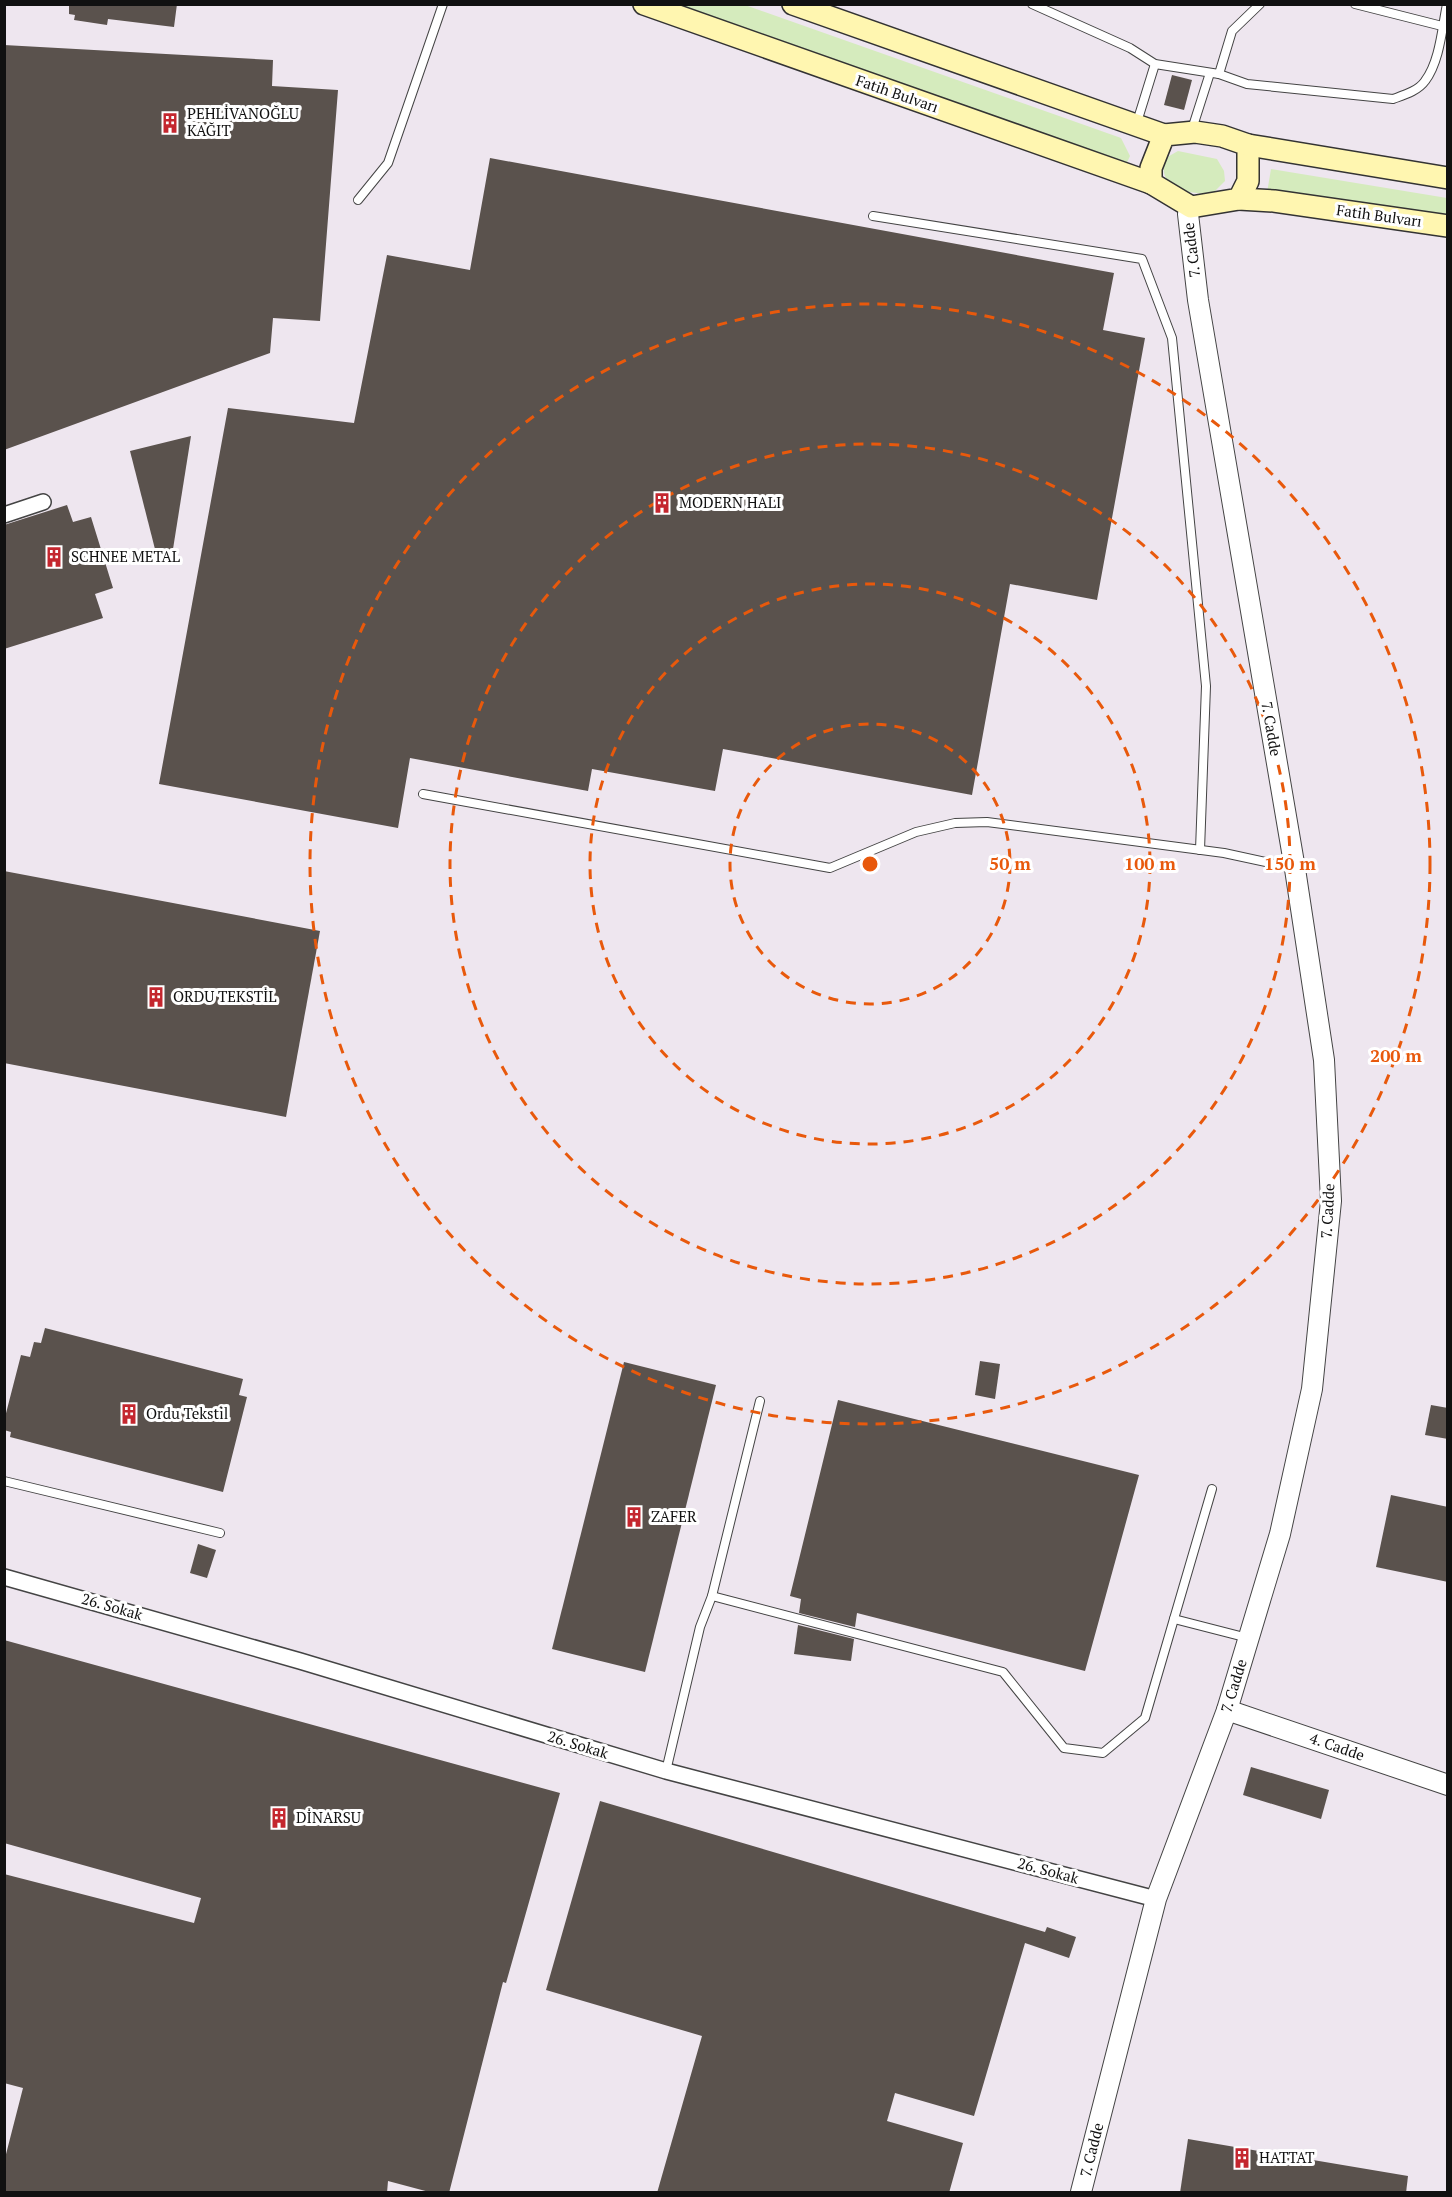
<svg xmlns="http://www.w3.org/2000/svg" width="1452" height="2197" font-family="'PT Serif',serif">
  <style>
    .industrial { fill: #eee6ef }
    .green { fill: #d5ebbd }
    .building { fill: #5a524d }
    .lines { fill: none; stroke-linecap: round; stroke-linejoin: round }
    .service-casing { stroke: #444; stroke-width: 10 }
    .minor-casing { stroke: #444; stroke-width: 18 }
    .tertiary-casing { stroke: #444; stroke-width: 22 }
    .secondary-casing { stroke: #333; stroke-width: 24 }
    .service { stroke: #fff; stroke-width: 8 }
    .minor { stroke: #fff; stroke-width: 15 }
    .tertiary { stroke: #fff; stroke-width: 20 }
    .secondary { stroke: #fff6b0; stroke-width: 21 }
    .ring { fill: none; stroke: #e8590c; stroke-width: 3; stroke-dasharray: 10 8 }
    .labels { text-anchor: middle; stroke-width: 6; stroke-linejoin: round; paint-order: stroke }
    .street-label { font-size: 15px; fill: #111; stroke: #fff }
    .poi-label { font-size: 15px; fill: #111; stroke: #fff; text-anchor: start }
    .centre { fill: #e8590c; stroke: #fff; stroke-width: 3 }
    .ring-label { font-size: 18px; text-anchor: middle; font-weight: bold; fill: #e8590c; stroke: #fff; stroke-width: 6; stroke-linejoin: round; paint-order: stroke }
  </style>
  <rect width="100%" height="100%" fill="#fffdf5"/>
  <rect class="industrial" x="5" y="5" width="1442" height="2187"/>
  <g class="green">
    <path d="M 673,5 L 745,5 L 1121,138 L 1130,156 L 1125,167 Z"/>
    <path d="M 1178,151 L 1217,159 L 1224,171 L 1225,181 L 1211,195 L 1175,190 C 1165,179 1162,174 1164,159 Z"/>
    <path d="M 1271,169 L 1447,198 L 1447,216 L 1267,193 Z"/>
  </g>
  <g class="building">
    <path d="M 69,4 L 177,4 L 174,27 L 108,19 L 107,25 L 74,20 L 75,15 L 69,14 Z"/>
    <path d="M 4,45 L 273,60 L 272,86 L 338,90 L 320,321 L 273,318 L 270,353 L 4,450 Z"/>
    <path d="M 1172,75 L 1192,80 L 1184,110 L 1164,105 Z"/>
    <path d="M 490,158 L 1114,273 L 1103,330 L 1145,338 L 1097,600 L 1010,584 L 972,795 L 723,749 L 715,791 L 592,769 L 588,791 L 410,758 L 398,828 L 159,784 L 228,408 L 354,423 L 387,255 L 470,270 Z"/>
    <path d="M 191,436 L 173,549 L 156,553 L 130,451 Z"/>
    <path d="M 67,505 L 73,522 L 91,517 L 113,588 L 95,594 L 103,618 L 4,649 L 4,525 Z"/>
    <path d="M 4,871 L 320,931 L 286,1117 L 4,1063 Z"/>
    <path d="M 45,1328 L 243,1379 L 239,1395 L 247,1397 L 223,1492 L 10,1437 L 11,1432 L 4,1430 L 4,1421 L 21,1355 L 30,1357 L 34,1342 L 41,1343 Z"/>
    <path d="M 980,1361 L 1000,1364 L 995,1399 L 975,1395 Z"/>
    <path d="M 624,1362 L 716,1385 L 645,1672 L 552,1649 Z"/>
    <path d="M 838,1400 L 1139,1475 L 1085,1671 L 857,1613 L 855,1627 L 799,1613 L 801,1599 L 790,1596 Z"/>
    <path d="M 1431,1405 L 1448,1408 L 1448,1439 L 1425,1435 Z"/>
    <path d="M 1391,1495 L 1448,1507 L 1448,1582 L 1376,1567 Z"/>
    <path d="M 198,1544 L 216,1550 L 207,1578 L 190,1573 Z"/>
    <path d="M 798,1625 L 854,1639 L 851,1661 L 794,1654 Z"/>
    <path d="M 4,1640 L 560,1793 L 506,1983 L 503,1982 L 449,2193 L 433,2193 L 388,2181 L 387,2193 L 4,2193 L 4,2162 L 23,2088 L 4,2083 L 4,1874 L 194,1923 L 201,1898 L 4,1843 Z"/>
    <path d="M 1251,1767 L 1329,1790 L 1321,1819 L 1243,1795 Z"/>
    <path d="M 600,1801 L 1045,1932 L 1047,1927 L 1076,1937 L 1069,1958 L 1025,1943 L 974,2116 L 895,2093 L 887,2121 L 963,2143 L 949,2193 L 657,2193 L 702,2036 L 546,1990 Z"/>
    <path d="M 1188,2139 L 1408,2176 L 1406,2193 L 1180,2193 Z"/>
  </g>
  <g class="lines">
    <g class="service-casing">
      <g id="service">
        <path d="M 1032,4 L 1130,48 L 1155,64 L 1219,74 L 1247,84 L 1393,99 C 1404,95 1418,91 1425,81 C 1440,61 1442,28 1447,4"/>
        <path d="M 1355,4 L 1442,26"/>
        <path d="M 1219,74 L 1232,31 L 1260,4"/>
        <path d="M 1137,122 L 1155,64"/>
        <path d="M 1195,131 L 1194,123 L 1210,73"/>
        <path d="M 358,200 L 388,163 L 443,4"/>
        <path d="M 873,216 L 1142,259 L 1172,338 L 1206,686 L 1200,850"/>
        <path d="M 423,794 L 830,868 L 916,832 L 955,823 L 987,822 L 1224,853 L 1293,868"/>
        <path d="M 4,1481 L 220,1533"/>
        <path d="M 712,1596 L 1003,1672 L 1064,1748 L 1103,1753 L 1145,1718 L 1212,1489"/>
        <path d="M 1174,1619 L 1248,1638"/>
        <path d="M 666,1771 L 700,1627 L 712,1596 L 760,1401"/>
      </g>
    </g>
    <g class="minor-casing">
      <g id="minor">
        <path d="M 4,515 L 43,502"/>
        <path d="M 4,1577 L 300,1661 L 666,1771 L 1156,1899"/>
      </g>
    </g>
    <g class="tertiary-casing">
      <g id="tertiary">
        <path d="M 1227,1710 L 1448,1785"/>
        <path d="M 1081,2192 L 1156,1899 L 1227,1710 L 1280,1534 L 1312,1389 L 1331,1201 L 1324,1060 L 1295,869 L 1198,300 L 1188,214 L 1191,207"/>
      </g>
    </g>
    <g class="secondary-casing">
      <g id="secondary">
        <path d="M 644,4 L 1151,183"/>
        <path d="M 793,4 L 1164,135"/>
        <path d="M 1195,132 L 1222,136 L 1248,145 L 1248,181 L 1239,199 L 1191,207 L 1151,183 L 1151,168 L 1164,135 Z"/>
        <path d="M 1248,145 L 1448,178"/>
        <path d="M 1239,199 L 1274,201 L 1448,226"/>
      </g>
    </g>
    <use href="#service" class="service"/>
    <use href="#minor" class="minor"/>
    <use href="#tertiary" class="tertiary"/>
    <use href="#secondary" class="secondary"/>
  </g>
  <g class="ring">
    <circle cx="870" cy="864" r="140"/>
    <circle cx="870" cy="864" r="280"/>
    <circle cx="870" cy="864" r="420"/>
    <circle cx="870" cy="864" r="560"/>
  </g>
  <defs>
    <g id="building-bare" transform="scale(1.62)"><path d="M-4-6H4V6H1V3H-1V6H-4ZM-2.5-4.3h1.7v1.8h-1.7ZM.8-4.3h1.7v1.8H.8ZM-2.5-1h1.7V.8h-1.7ZM.8-1h1.7V.8H.8Z" fill="#c4262e" stroke="#fff" stroke-width="2.5" paint-order="stroke"/></g>
  </defs>
  <g fill-rule="evenodd">
    <use href="#building-bare" x="170" y="123"/>
    <use href="#building-bare" x="662" y="503"/>
    <use href="#building-bare" x="54" y="557"/>
    <use href="#building-bare" x="156" y="997"/>
    <use href="#building-bare" x="129" y="1414"/>
    <use href="#building-bare" x="634" y="1517"/>
    <use href="#building-bare" x="279" y="1818"/>
    <use href="#building-bare" x="1242" y="2158"/>
  </g>
  <g class="labels">
    <g class="street-label">
      <text transform="translate(897 94) rotate(19)" y="5">Fatih Bulvarı</text>
      <text transform="translate(1379 216) rotate(8)" y="5">Fatih Bulvarı</text>
      <text transform="translate(1192 250) rotate(-97)" y="5">7. Cadde</text>
      <text transform="translate(1271 729) rotate(80)" y="5">7. Cadde</text>
      <text transform="translate(1328 1211) rotate(-87)" y="5">7. Cadde</text>
      <text transform="translate(112 1607) rotate(16)" y="5">26. Sokak</text>
      <text transform="translate(1234 1686) rotate(-73)" y="5">7. Cadde</text>
      <text transform="translate(578 1745) rotate(17)" y="5">26. Sokak</text>
      <text transform="translate(1337 1747) rotate(19)" y="5">4. Cadde</text>
      <text transform="translate(1048 1871) rotate(15)" y="5">26. Sokak</text>
      <text transform="translate(1092 2150) rotate(-76)" y="5">7. Cadde</text>
    </g>
    <g class="poi-label">
      <text x="187" y="119">PEHLİVANOĞLU<tspan x="187" dy="17">KAĞIT</tspan></text>
      <text x="679" y="508">MODERN HALI</text>
      <text x="71" y="562">SCHNEE METAL</text>
      <text x="173" y="1002">ORDU TEKSTİL</text>
      <text x="146" y="1419">Ordu Tekstil</text>
      <text x="651" y="1522">ZAFER</text>
      <text x="296" y="1823">DİNARSU</text>
      <text x="1259" y="2163">HATTAT</text>
    </g>
  </g>
  <circle cx="870" cy="864" r="9" class="centre"/>
  <g class="ring-label">
    <text x="1010" y="870">50 m</text>
    <text x="1150" y="870">100 m</text>
    <text x="1290" y="870">150 m</text>
    <text x="1396" y="1062">200 m</text>
  </g>
  <rect width="1452" height="2197" fill="none" stroke="#111111" stroke-width="12"/>
</svg>
